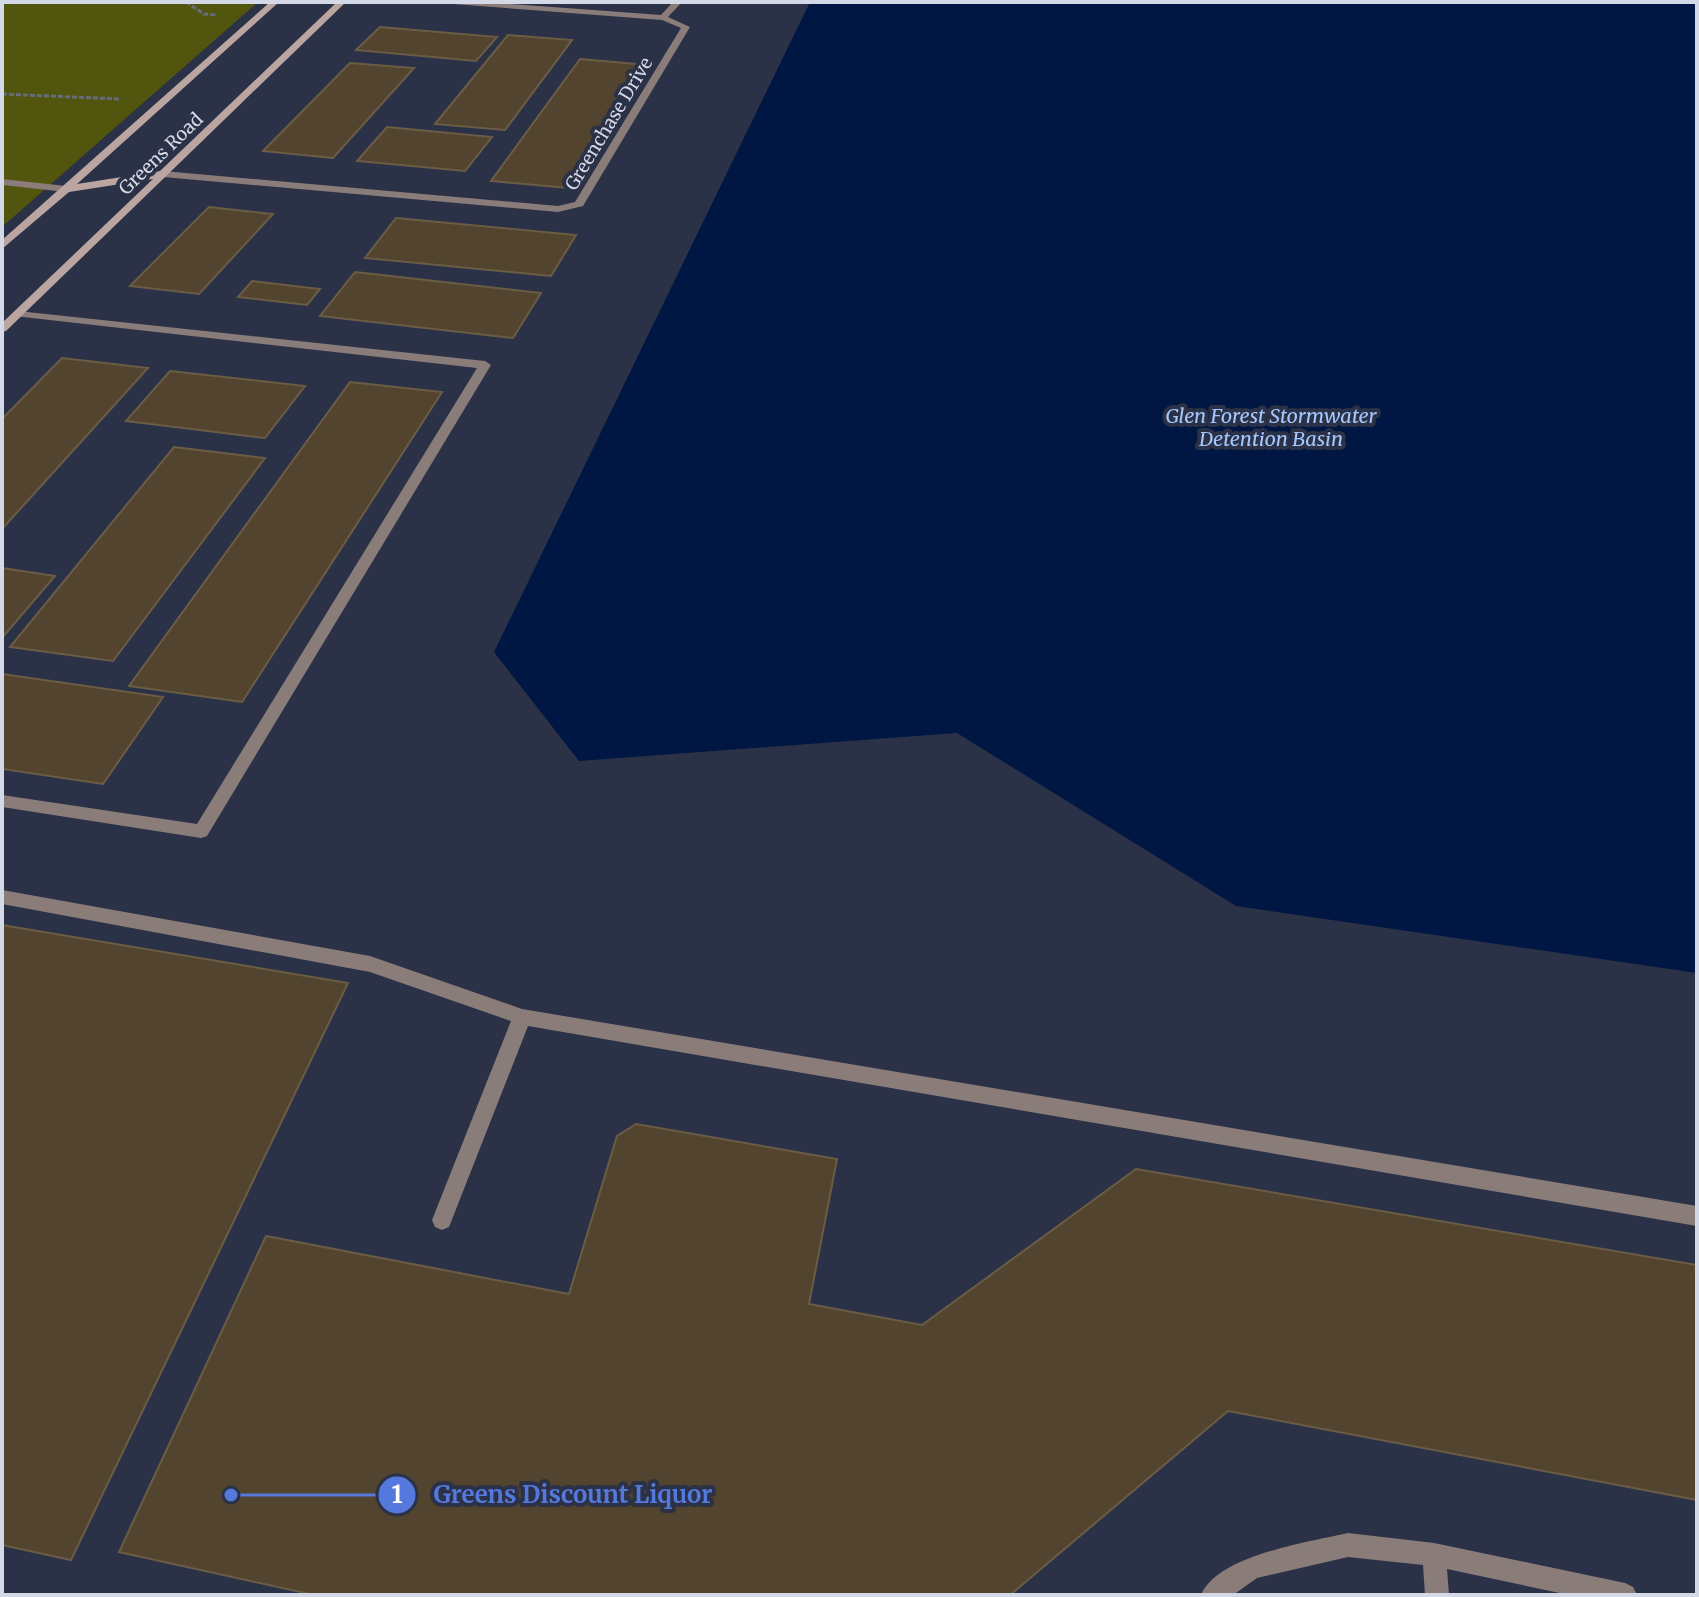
<svg xmlns="http://www.w3.org/2000/svg" width="1699" height="1597" font-family="Merriweather,serif">
  <style>
    .green { fill: #52550d }
    .water { fill: #001743 }
    .building { fill: #52442e; stroke: #6b5c45; stroke-width: 2 }
    .lines { fill: none; stroke-linecap: round; stroke-linejoin: round }
    .path { stroke: #666c7f; stroke-width: 3; stroke-dasharray: 5 2; stroke-linecap: butt }
    .service { fill: #8a7c79; fill-rule: evenodd }
    .secondary { fill: #bba5a1; fill-rule: evenodd }
    .labels { text-anchor: middle; stroke-width: 8; stroke-linejoin: round; paint-order: stroke }
    .far-street-label { font-size: 18px; fill: #d4d9e7; stroke: #2b3247 }
    .far-water-label { font-size: 20px; font-style: italic; fill: #a4c7fd; stroke: #2b3247 }
    .leader { fill: none; stroke: #5478dc; stroke-width: 3 }
    .callout-dot { fill: #5478dc; stroke: #2b3247; stroke-width: 3 }
    .mark-label { font-size: 24px; text-anchor: middle; font-weight: bold; fill: #fff }
    .callout-label { font-size: 24px; text-anchor: middle; font-weight: bold; fill: #5478dc; stroke: #2b3247; stroke-width: 8; stroke-linejoin: round; paint-order: stroke }
  </style>
  <rect width="100%" height="100%" fill="#2b3247"/>
  <path class="green" d="M 2,2 L 258,2 L 2,227 Z"/>
  <path class="water" d="M 810,2 L 1697,2 L 1697,973 L 1236,906 L 957,733 L 579,761 L 494,652 Z"/>
  <g class="building">
    <path d="M 380,27 L 497,37 L 476,61 L 356,50 Z"/>
    <path d="M 508,35 L 572,40 L 505,130 L 435,124 Z"/>
    <path d="M 580,59 L 649,65 L 568,188 L 491,181 Z"/>
    <path d="M 350,63 L 414,68 L 333,158 L 263,151 Z"/>
    <path d="M 387,127 L 492,137 L 465,171 L 357,161 Z"/>
    <path d="M 209,207 L 273,214 L 199,294 L 130,286 Z"/>
    <path d="M 396,218 L 576,235 L 551,276 L 365,258 Z"/>
    <path d="M 355,272 L 541,293 L 513,338 L 320,316 Z"/>
    <path d="M 252,281 L 320,289 L 307,305 L 238,297 Z"/>
    <path d="M 62,358 L 148,368 L 2,529 L 2,419 Z"/>
    <path d="M 170,371 L 305,386 L 265,438 L 126,421 Z"/>
    <path d="M 350,382 L 442,392 L 242,702 L 129,686 Z"/>
    <path d="M 174,447 L 265,458 L 113,661 L 10,647 Z"/>
    <path d="M 2,568 L 55,576 L 2,638 Z"/>
    <path d="M 2,674 L 163,697 L 103,784 L 2,769 Z"/>
    <path d="M 2,925 L 348,983 L 71,1560 L 2,1545 Z"/>
    <path d="M 636,1124 L 837,1159 L 809,1304 L 922,1325 L 1136,1169 L 1697,1265 L 1697,1500 L 1228,1411 L 1010,1595 L 314,1595 L 119,1552 L 266,1236 L 569,1294 L 617,1136 Z"/>
  </g>
  <g class="lines">
    <g class="path">
      <path d="M 186,2 L 204,14 L 217,15"/>
      <path d="M 2,94 L 120,99"/>
    </g>
    <g class="service">
      <path d="M 449,2 L 486,2 L 661,15 L 673,2 L 682,2 L 668,17 L 690,27 L 583,206 L 558,212 L 163,177 L 158,174 L 163,171 L 558,206 L 575,202 L 681,28 L 662,20 L 453,4 Z"/>
      <path d="M 2,179 L 66,186 L 71,189 L 66,192 L 2,185 Z"/>
      <path d="M 18,311 L 485,361 L 491,365 L 207,836 L 201,838 L 2,807 L 2,795 L 197,824 L 477,368 L 14,316 L 12,314 Z"/>
      <path d="M 2,890 L 370,956 L 522,1009 L 1697,1206 L 1697,1226 L 528,1026 L 449,1227 L 442,1230 L 435,1227 L 432,1220 L 511,1021 L 370,972 L 2,904 Z"/>
      <path d="M 1348,1533 L 1434,1543 L 1625,1583 L 1633,1587 L 1637,1595 L 1569,1595 L 1447,1569 L 1449,1595 L 1425,1595 L 1423,1565 L 1348,1557 L 1257,1578 L 1233,1595 L 1201,1595 C 1218,1555 1309,1542 1348,1533 Z"/>
    </g>
    <path class="secondary" d="M 270,2 L 279,2 L 77,184 L 160,171 L 337,2 L 346,2 L 6,331 L 2,332 L 2,323 L 153,179 L 69,192 L 2,249 L 2,240 Z"/>
  </g>
  <g class="labels">
    <g class="far-street-label">
      <text transform="translate(609 124) rotate(-59)" y="6">Greenchase Drive</text>
      <text transform="translate(161 154) rotate(-44)" y="6">Greens Road</text>
    </g>
    <g class="far-water-label">
      <text x="1271" y="423">Glen Forest Stormwater<tspan x="1271" dy="23">Detention Basin</tspan></text>
    </g>
  </g>
  <path class="leader" d="M231 1495L397 1495"/>
  <g class="callout-dot">
    <circle cx="231" cy="1495" r="8"/>
    <circle cx="397" cy="1495" r="20"/>
  </g>
  <g class="mark-label">
    <text x="397" y="1503">1</text>
  </g>
  <g class="callout-label">
    <text x="573" y="1503">Greens Discount Liquor</text>
  </g>
  <rect width="1699" height="1597" fill="none" stroke="#d4d9e7" stroke-width="8"/>
</svg>
